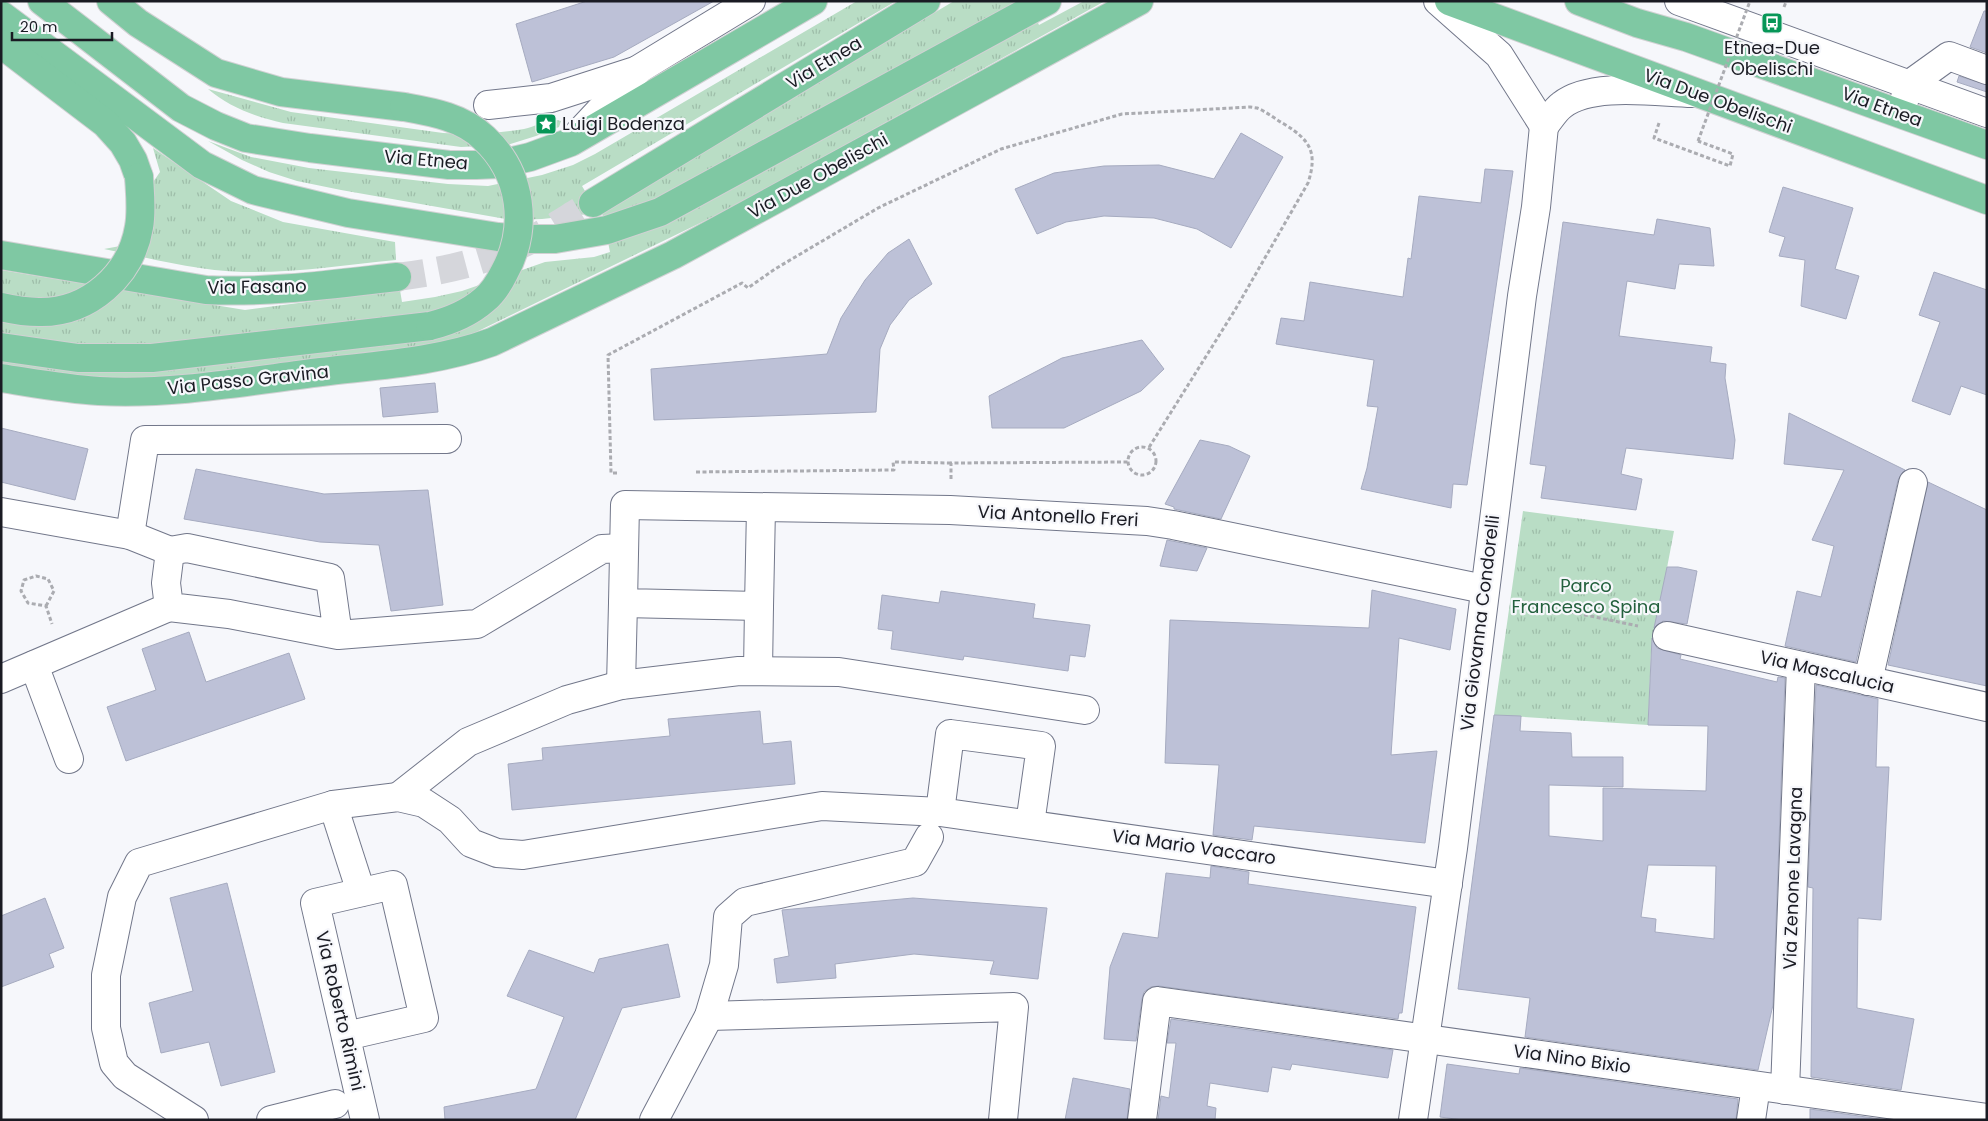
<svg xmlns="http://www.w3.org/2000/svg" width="1988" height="1121" font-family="Poppins,sans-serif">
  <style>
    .grass { fill: url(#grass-tufts) }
    .building { fill: #bdc1d7; stroke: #a6abc0; fill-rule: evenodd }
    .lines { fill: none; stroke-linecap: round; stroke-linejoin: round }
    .major-tunnel { stroke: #d5d6db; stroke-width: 28; stroke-dasharray: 28 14; stroke-linecap: butt }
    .minor-casing { stroke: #72778a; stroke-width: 30 }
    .major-casing { stroke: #d1d1d3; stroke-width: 30 }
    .path { stroke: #abacb1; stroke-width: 3; stroke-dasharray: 4 2.5; stroke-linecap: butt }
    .minor { stroke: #fff; stroke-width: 28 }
    .major { stroke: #7fc8a3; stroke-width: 28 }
    .major-bridge-casing { stroke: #d1d1d3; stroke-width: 30; stroke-linecap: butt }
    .path-bridge { stroke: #abacb1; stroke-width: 3; stroke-dasharray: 4 2.5; stroke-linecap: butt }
    .major-bridge { stroke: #7fc8a3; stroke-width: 28 }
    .labels { text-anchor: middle; stroke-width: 4.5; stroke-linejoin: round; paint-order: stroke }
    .poi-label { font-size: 18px; fill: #1a1b23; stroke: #f6f7fb }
    .street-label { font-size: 18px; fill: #1a1b23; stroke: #f6f7fb }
    .park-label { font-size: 18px; fill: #23603d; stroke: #f6f7fb }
  </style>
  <defs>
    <pattern id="grass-tufts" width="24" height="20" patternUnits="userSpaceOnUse" patternTransform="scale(1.25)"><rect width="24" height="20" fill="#b9ddc5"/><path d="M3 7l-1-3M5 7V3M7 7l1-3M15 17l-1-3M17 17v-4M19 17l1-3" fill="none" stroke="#9ebda9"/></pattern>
  </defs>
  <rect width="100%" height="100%" fill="#f6f7fb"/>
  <g class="grass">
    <path d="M 857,1 L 896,1 L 582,186 L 598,213 L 542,219 L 511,220 L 341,190 L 297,181 L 269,172 L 242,160 L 208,141 L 251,157 L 309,168 L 448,184 L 488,186 L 542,175 L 573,165 L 595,154 Z"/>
    <path d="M 954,1 L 1028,1 L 1039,25 L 1084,1 L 1105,1 L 731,208 L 462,339 L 436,344 L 158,378 L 115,378 L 65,374 L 1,364 L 1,270 L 245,310 L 400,290 L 402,302 L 435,297 L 462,291 L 545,262 L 594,257 L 610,252 L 602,212 Z"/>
    <path d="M 208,89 L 291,112 L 443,133 C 471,135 497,133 524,129 C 537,127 548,117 561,121 L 559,127 L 536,136 L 507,145 L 461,147 L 283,123 C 256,117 229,107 208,89 Z"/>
    <path d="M 153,148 L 231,201 L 283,222 L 395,242 L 396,260 C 345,265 294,273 243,272 C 197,271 150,258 104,249 L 131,244 L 149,188 L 160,172 Z"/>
    <path d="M 1523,511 L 1674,531 L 1651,652 L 1648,725 L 1494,715 Z"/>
  </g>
  <g class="building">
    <path d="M 587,1 L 714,1 L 614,57 L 532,82 L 516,24 Z"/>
    <path d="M 1984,11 L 1987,11 L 1987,53 L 1970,47 Z"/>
    <path d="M 1959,76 L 1987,85 L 1987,92 L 1957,82 Z"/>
    <path d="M 1241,133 L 1283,157 L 1231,248 L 1197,229 L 1154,218 L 1104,216 L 1066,222 L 1037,234 L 1015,189 L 1054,173 L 1104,166 L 1159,165 L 1214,179 Z"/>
    <path d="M 1485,169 L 1513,171 L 1467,485 L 1453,484 L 1451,508 L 1361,489 L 1367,468 L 1378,407 L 1367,406 L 1374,360 L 1276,344 L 1281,318 L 1304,321 L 1310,282 L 1403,297 L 1408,258 L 1411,259 L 1419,196 L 1481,203 Z"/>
    <path d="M 1783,187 L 1853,208 L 1835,269 L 1859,276 L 1846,319 L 1801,306 L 1805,260 L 1779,256 L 1785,237 L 1769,232 Z"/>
    <path d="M 1657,219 L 1710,228 L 1714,266 L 1679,264 L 1675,289 L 1627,281 L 1619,336 L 1712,347 L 1710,362 L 1726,364 L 1725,378 L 1735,440 L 1733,459 L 1626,448 L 1621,474 L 1642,479 L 1636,510 L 1541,498 L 1546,466 L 1530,464 L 1563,222 L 1654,235 Z"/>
    <path d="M 909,239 L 932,284 L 909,300 L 890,325 L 880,349 L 876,412 L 654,420 L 651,369 L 827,354 L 841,318 L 865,280 L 888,253 Z"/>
    <path d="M 1934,272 L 1987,290 L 1987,395 L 1961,386 L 1950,415 L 1912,401 L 1940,322 L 1919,315 Z"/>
    <path d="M 1142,340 L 1164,369 L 1141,391 L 1064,428 L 992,428 L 989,396 L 1062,358 Z"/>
    <path d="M 435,383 L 438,412 L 383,417 L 380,388 Z"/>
    <path d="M 1789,413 L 1905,470 L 1898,480 L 1856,662 L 1785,646 L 1797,591 L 1821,597 L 1834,546 L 1812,540 L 1844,470 L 1784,464 Z"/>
    <path d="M 1,428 L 88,449 L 75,500 L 1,482 Z"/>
    <path d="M 1200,440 L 1229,446 L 1250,456 L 1221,519 L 1174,509 L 1174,507 L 1165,504 Z"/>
    <path d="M 196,469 L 324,494 L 428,490 L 443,605 L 391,611 L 379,545 L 320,542 L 184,519 Z"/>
    <path d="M 1928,482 L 1987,510 L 1987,686 L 1888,665 Z"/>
    <path d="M 1167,540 L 1207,548 L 1197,571 L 1160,566 Z"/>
    <path d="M 1667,567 L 1678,567 L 1697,571 L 1687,624 L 1663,621 L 1654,628 Z"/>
    <path d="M 1372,590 L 1456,609 L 1450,650 L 1399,638 L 1391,755 L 1437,751 L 1425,843 L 1254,826 L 1252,840 L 1213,835 L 1219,765 L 1165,763 L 1170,620 L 1369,628 Z"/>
    <path d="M 941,591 L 1035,604 L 1033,618 L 1090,625 L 1085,657 L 1070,655 L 1068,671 L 964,656 L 963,660 L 891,649 L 893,631 L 878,629 L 882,595 L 939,603 Z"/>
    <path d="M 189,632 L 206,682 L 289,653 L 305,699 L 126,761 L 107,707 L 156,690 L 142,649 Z"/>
    <path d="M 1652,638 L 1657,648 L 1681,655 L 1680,659 L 1777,682 L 1778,677 L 1785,678 L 1773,1005 L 1758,1070 L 1525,1037 L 1530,998 L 1458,989 L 1494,715 L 1521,716 L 1520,731 L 1571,733 L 1572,757 L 1623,757 L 1623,787 L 1549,785 L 1549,836 L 1603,841 L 1603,788 L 1706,791 L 1708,726 L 1648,725 ZM 1648,865 L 1716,866 L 1714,939 L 1655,932 L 1656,919 L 1641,917 Z"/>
    <path d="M 1816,685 L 1878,699 L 1876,767 L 1889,767 L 1881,920 L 1858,918 L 1857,1008 L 1914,1019 L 1901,1090 L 1811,1077 L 1813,888 L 1808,887 Z"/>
    <path d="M 760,711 L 763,744 L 791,741 L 795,784 L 512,810 L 508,764 L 543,760 L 542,748 L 670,736 L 668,719 Z"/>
    <path d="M 1211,866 L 1249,872 L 1248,884 L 1416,907 L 1402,1013 L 1399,1013 L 1398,1019 L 1159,986 L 1151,987 L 1144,992 L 1142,999 L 1136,1041 L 1104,1039 L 1110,967 L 1123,933 L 1158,938 L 1166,873 L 1210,878 Z"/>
    <path d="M 227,883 L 275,1072 L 221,1086 L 209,1042 L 161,1053 L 149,1003 L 193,991 L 170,898 Z"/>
    <path d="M 45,898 L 64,948 L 49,954 L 54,967 L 1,987 L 1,916 Z"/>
    <path d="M 913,898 L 1047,908 L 1038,979 L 990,974 L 994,961 L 914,954 L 835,964 L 836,978 L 777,983 L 774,959 L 789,956 L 782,910 Z"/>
    <path d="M 668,944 L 680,997 L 622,1008 L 575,1120 L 445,1120 L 444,1107 L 536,1089 L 564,1017 L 507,996 L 529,950 L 594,973 L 599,959 Z"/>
    <path d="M 1171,1019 L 1393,1050 L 1388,1078 L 1292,1064 L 1290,1070 L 1272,1067 L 1268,1092 L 1210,1083 L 1207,1106 L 1216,1108 L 1215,1120 L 1158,1120 L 1161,1096 L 1169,1098 L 1176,1043 L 1167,1043 Z"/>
    <path d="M 1447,1064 L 1519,1074 L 1520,1068 L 1738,1099 L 1736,1120 L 1463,1120 L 1440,1117 Z"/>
    <path d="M 1073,1078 L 1130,1089 L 1127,1120 L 1065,1120 Z"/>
    <path d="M 1810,1109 L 1887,1120 L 1810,1120 Z"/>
  </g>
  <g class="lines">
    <path class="major-tunnel" d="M 397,277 C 437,272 476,264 513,248 C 541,237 567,218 593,203"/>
    <g class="minor-casing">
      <g id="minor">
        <path d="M 1438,1 L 1499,55 L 1544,126"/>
        <path d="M 1679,1 L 1987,113"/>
        <path d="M 1905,98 L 1910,84 L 1949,56 L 1987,70"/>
        <path d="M 488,105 L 551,98 L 638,70"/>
        <path d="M 1544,126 C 1550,119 1555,110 1562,105 C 1591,82 1655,92 1692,93"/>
        <path d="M 579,133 L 639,69 L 751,1"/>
        <path d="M 761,508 L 759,606 L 623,603 L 625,505 L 950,510 L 1147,521 L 1173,525 L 1484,589"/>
        <path d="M 1,512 L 130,535 L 170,551"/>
        <path d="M 130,535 L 145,440 L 447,439"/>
        <path d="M 338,635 L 330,578 L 187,548 L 170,551 L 166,583 L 169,607 L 229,614 L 338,635 L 477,624 L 602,549 L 624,548"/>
        <path d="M 1667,636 L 1987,707"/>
        <path d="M 34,665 L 69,759"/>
        <path d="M 758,671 L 759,606"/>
        <path d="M 1,679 L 169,607"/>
        <path d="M 1868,681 L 1913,483"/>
        <path d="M 621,685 L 623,603"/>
        <path d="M 398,797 L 468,742 L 567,700 L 621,685 L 739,671 L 839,672 L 1085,710"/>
        <path d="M 333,805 L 361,892"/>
        <path d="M 940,812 L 950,734 L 1041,746 L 1030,824"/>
        <path d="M 709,1016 L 1014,1007 L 1003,1120"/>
        <path d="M 346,1036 L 424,1018 L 393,885 L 315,903 L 365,1120"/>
        <path d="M 1785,1090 L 1801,666"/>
        <path d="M 194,1120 L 125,1076 L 114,1063 L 106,1028 L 106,975 L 122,897 L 139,863 L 333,805 L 398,797 L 424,803 L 450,820 L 471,843 L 497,853 L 523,855 L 822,806 L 940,812 L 1448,884"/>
        <path d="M 271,1120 L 335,1104"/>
        <path d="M 654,1120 L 709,1016 L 724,965 L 728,917 L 745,902 L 915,862 L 929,837"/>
        <path d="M 1142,1120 L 1157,1001 L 1987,1118"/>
        <path d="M 1413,1120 L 1453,848 L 1522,296 L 1536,207 L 1544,126"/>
        <path d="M 1751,1120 L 1756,1086"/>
      </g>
    </g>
    <g class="major-casing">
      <g id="major">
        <path d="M 42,1 L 181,108 L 216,126 L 246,138 L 310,148 L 449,165 L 476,165 L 500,164 L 530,157 L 571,142 L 813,1"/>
        <path d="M 111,1 L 138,23 L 216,73 L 281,92 L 404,107"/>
        <path d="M 1449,1 L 1987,200"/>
        <path d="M 1579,1 L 1637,23 L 1686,37 L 1987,145"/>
        <path d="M 1,15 L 202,165 L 253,190 L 348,213 L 498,237 L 526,239 L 555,239 L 607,230 L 660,212 L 1047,1"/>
        <path d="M 1,44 L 105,123 L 123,143 L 133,160 L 139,177"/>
        <path d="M 593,203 L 926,1"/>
        <path d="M 1,255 L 206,290 C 271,293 334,284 397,277"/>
        <path d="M 1,347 L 78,358 L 152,358 L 430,326"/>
        <path d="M 1,378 C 34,383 66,389 99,391 C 173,395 248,381 321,372 C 379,365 437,362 492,342 L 673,255 L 1139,1"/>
      </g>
    </g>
    <g class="path">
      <path d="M 1784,7 L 1786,2 L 1785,1"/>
      <path d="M 1659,123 L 1654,138 L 1730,166 L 1733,154 L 1698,141"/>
      <circle cx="1142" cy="461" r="14"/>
      <path d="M 696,472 L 894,470 L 893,462 L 951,463"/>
      <path d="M 617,473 L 611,473 L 608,355 L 742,283 L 748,288 L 775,269 L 878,208 L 1001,149 L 1122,114 L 1250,107 L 1257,108 C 1267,112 1275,119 1284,124 C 1310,140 1318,152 1308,183 L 1235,310 L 1148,449"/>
      <path d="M 951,479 L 951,463 L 1128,462"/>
      <path d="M 1514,600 L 1638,626"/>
      <path d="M 46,606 L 54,591 L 48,579 L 36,576 L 24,580 L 21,591 L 28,603 L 46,606 L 52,624"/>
    </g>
    <use href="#minor" class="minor"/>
    <use href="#major" class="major"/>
    <g class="major-bridge-casing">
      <g id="major-bridge">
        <path d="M 404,107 C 432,112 462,117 484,138 C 522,173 529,228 504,273 C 499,283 493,293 484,300 C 468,314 450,321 430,326"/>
        <path d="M 1,307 C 14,310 27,312 39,312 C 89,313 131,275 139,227 C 142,211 140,194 139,177"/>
      </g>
    </g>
    <path class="path-bridge" d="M 1698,141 L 1750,1"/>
    <use href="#major-bridge" class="major-bridge"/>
  </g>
  <defs>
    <g id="bus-square" transform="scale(1.125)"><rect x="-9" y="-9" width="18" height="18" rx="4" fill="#069657" stroke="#f6f7fb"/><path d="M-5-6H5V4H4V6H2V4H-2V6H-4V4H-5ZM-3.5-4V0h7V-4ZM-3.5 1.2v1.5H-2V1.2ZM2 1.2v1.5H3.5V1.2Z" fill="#fff"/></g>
    <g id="sight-square" transform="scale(1.125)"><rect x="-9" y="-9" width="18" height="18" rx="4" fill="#069657" stroke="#f6f7fb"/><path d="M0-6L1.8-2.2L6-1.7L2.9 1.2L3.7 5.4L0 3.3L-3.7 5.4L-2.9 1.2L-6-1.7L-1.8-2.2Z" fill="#fff"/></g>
  </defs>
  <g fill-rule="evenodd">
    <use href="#bus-square" x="1772" y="23"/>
    <use href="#sight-square" x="546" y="124"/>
  </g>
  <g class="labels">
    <g class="poi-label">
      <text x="1772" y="54">Etnea-Due<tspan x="1772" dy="21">Obelischi</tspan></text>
      <text x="562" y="130" text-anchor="start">Luigi Bodenza</text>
    </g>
    <g class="street-label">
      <text transform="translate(824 63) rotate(-31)" y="6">Via Etnea</text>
      <text transform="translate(1718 101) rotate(20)" y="6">Via Due Obelischi</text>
      <text transform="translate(1882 107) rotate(20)" y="6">Via Etnea</text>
      <text transform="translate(426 160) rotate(5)" y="6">Via Etnea</text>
      <text transform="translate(818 176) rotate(-29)" y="6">Via Due Obelischi</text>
      <text transform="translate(257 287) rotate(-1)" y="6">Via Fasano</text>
      <text transform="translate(248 380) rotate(-6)" y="6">Via Passo Gravina</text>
      <text transform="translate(1058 516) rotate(3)" y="6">Via Antonello Freri</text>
      <text transform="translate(1480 623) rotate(-83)" y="6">Via Giovanna Condorelli</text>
      <text transform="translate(1827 672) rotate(13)" y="6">Via Mascalucia</text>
      <text transform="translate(1194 847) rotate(8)" y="6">Via Mario Vaccaro</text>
      <text transform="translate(1793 878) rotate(-88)" y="6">Via Zenone Lavagna</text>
      <text transform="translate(340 1011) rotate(77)" y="6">Via Roberto Rimini</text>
      <text transform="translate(1572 1059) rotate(8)" y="6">Via Nino Bixio</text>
    </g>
    <g class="park-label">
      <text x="1586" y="592">Parco<tspan x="1586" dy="21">Francesco Spina</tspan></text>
    </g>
  </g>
  <rect width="1988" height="1121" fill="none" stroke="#1a1b23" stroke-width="5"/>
  <path d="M12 32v8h100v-8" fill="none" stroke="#1a1b23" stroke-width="2.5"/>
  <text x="20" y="32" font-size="15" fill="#1a1b23" stroke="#f6f7fb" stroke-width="4" paint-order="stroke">20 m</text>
</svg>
